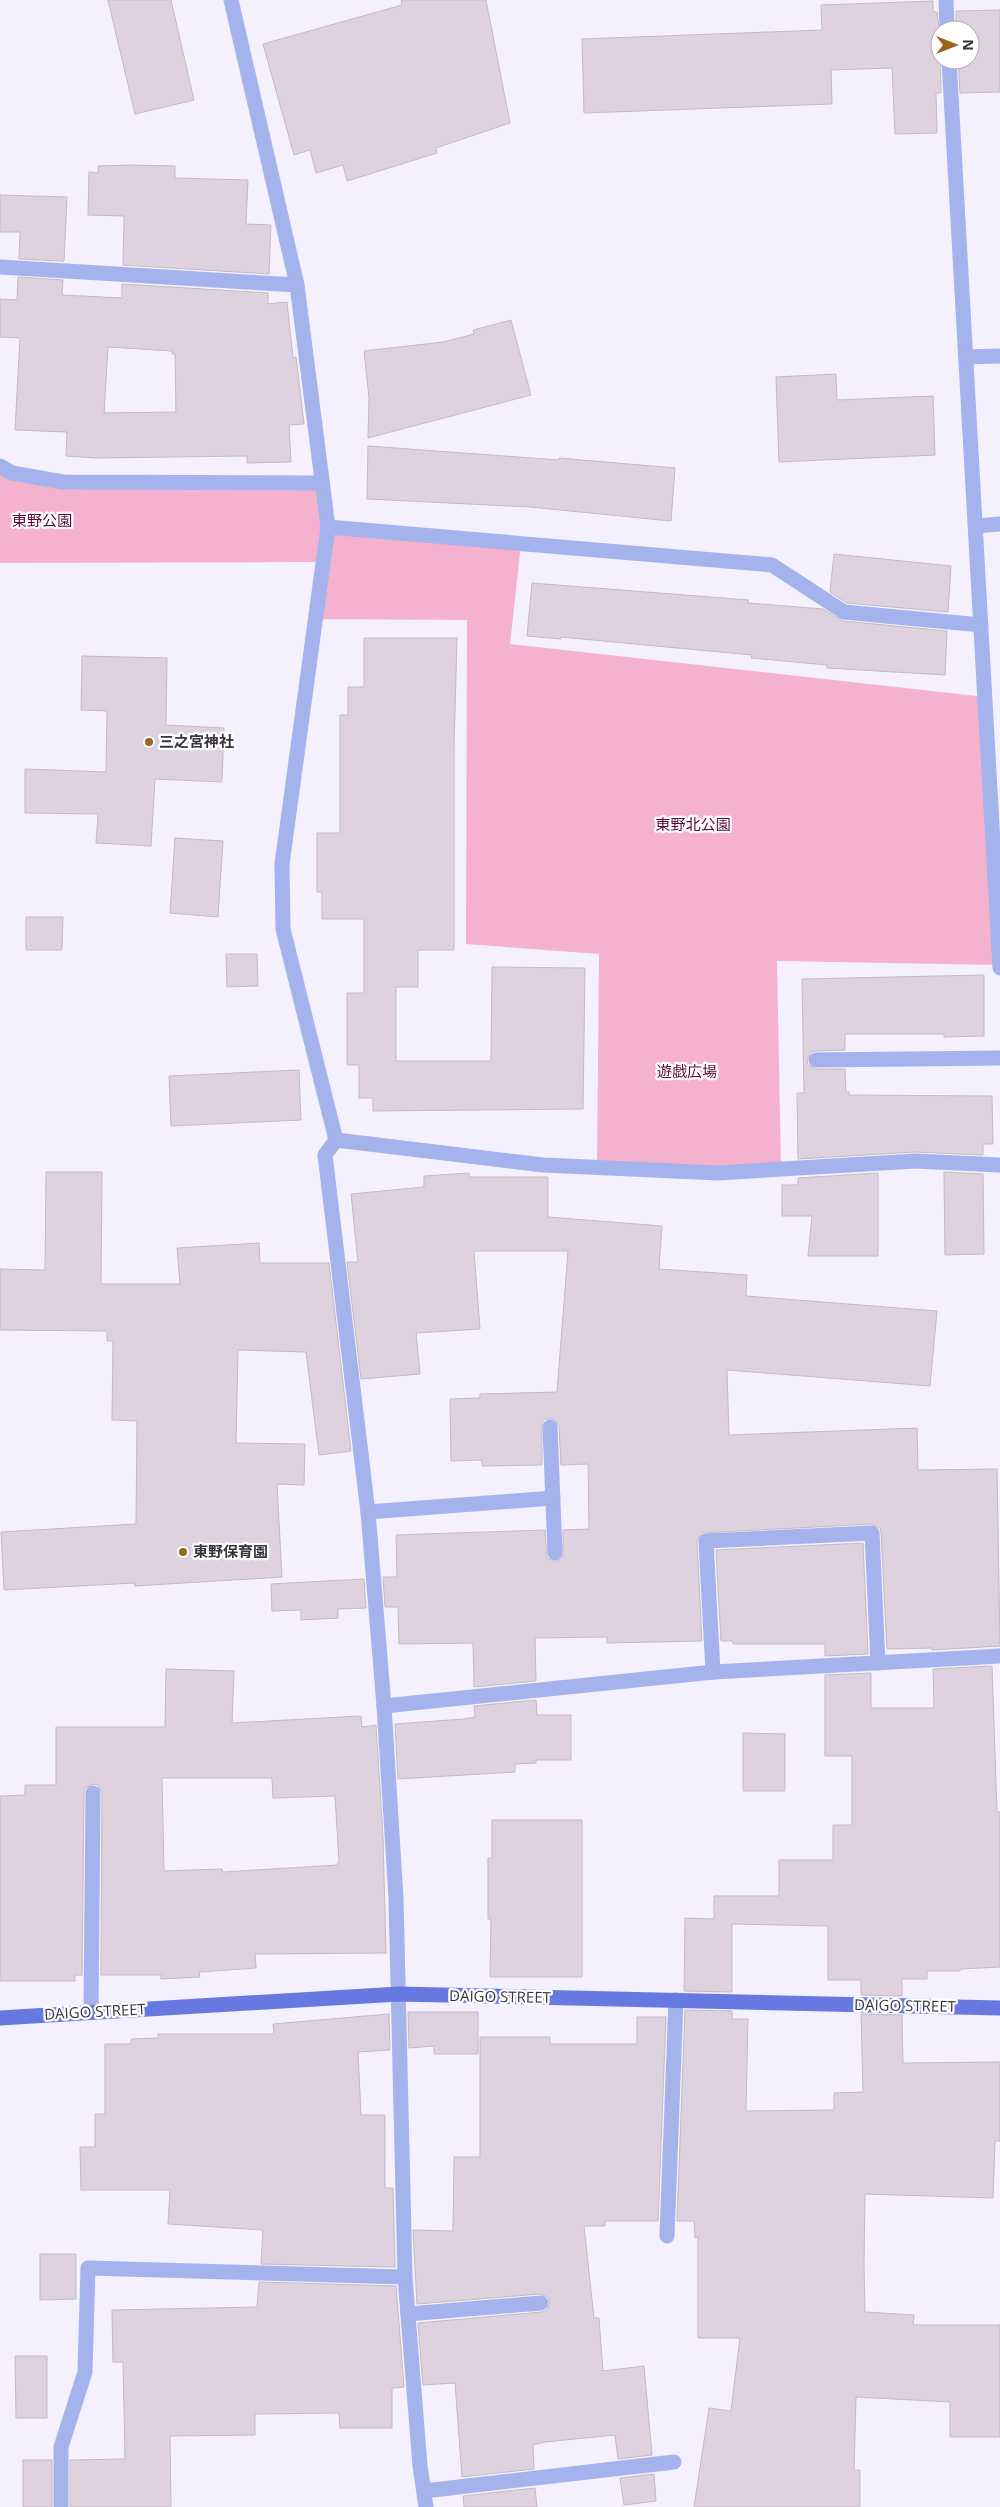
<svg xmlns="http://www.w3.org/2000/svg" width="1000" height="2507" font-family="'Open Sans','Noto Sans JP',sans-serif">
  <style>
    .green { fill: #f5b2ce }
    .building { fill: #ded2de; stroke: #c5b9c5; fill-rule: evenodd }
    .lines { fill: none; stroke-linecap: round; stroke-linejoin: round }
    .minor { stroke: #a5b3ec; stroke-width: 15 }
    .major { stroke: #6779e1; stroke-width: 15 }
    .poi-dot { fill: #99661b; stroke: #fff; stroke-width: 2 }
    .labels { text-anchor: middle; stroke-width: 4.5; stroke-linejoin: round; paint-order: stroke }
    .park-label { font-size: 15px; fill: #5b0437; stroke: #fff }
    .poi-label { font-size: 15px; font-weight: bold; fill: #37353b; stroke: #fff; text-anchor: start }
    .street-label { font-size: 15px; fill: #37353b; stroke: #fff }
  </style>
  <rect width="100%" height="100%" fill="#f4f0fe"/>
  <path class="green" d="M 0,466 L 12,473 L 322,483 L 328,527 L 521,544 L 510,644 L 985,697 L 1000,965 L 777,961 L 781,1169 L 597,1167 L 599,954 L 466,944 L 467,620 L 315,619 L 322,562 L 0,563 Z"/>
  <g class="building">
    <path d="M 108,0 L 171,0 L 194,100 L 135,114 Z"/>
    <path d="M 401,0 L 486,0 L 510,123 L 436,148 L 437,153 L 347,181 L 343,165 L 316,173 L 310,150 L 294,155 L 263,44 L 402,5 Z"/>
    <path d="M 933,1 L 933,12 L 937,12 L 940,36 L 941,93 L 936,93 L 937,133 L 895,134 L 892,68 L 831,70 L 832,104 L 584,113 L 582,39 L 822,30 L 821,5 Z"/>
    <path d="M 1000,10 L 1000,92 L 960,93 L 958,60 L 970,60 L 970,30 L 956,30 L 956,11 Z"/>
    <path d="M 130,165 L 175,166 L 175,178 L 248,180 L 246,224 L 271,225 L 269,274 L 123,265 L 124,216 L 88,215 L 89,172 L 98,173 L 98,166 Z"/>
    <path d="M 0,195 L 67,197 L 64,261 L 19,259 L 20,232 L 0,232 Z"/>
    <path d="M 18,277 L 63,280 L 62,295 L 122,298 L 122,284 L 268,293 L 268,304 L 287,302 L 293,358 L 296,357 L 304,424 L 289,425 L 291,462 L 247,463 L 247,456 L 97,458 L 66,456 L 67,432 L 15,430 L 20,338 L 0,337 L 0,299 L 17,300 ZM 108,347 L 172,351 L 172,354 L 175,354 L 176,412 L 104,413 Z"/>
    <path d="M 511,320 L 531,395 L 368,438 L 369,398 L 364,351 L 443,342 L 474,334 L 473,330 Z"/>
    <path d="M 836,374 L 837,400 L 933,396 L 935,455 L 779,462 L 776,377 Z"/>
    <path d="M 368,446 L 559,460 L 559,458 L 675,468 L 671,521 L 530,507 L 367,499 Z"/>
    <path d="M 834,554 L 951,566 L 948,612 L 847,603 L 830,592 Z"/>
    <path d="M 532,583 L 748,600 L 748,603 L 823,609 L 843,621 L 947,631 L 945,675 L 827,668 L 827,665 L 751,658 L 752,655 L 561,637 L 561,639 L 527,636 Z"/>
    <path d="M 364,638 L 457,638 L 454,747 L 454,950 L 418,950 L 418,987 L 396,987 L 396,1061 L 491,1061 L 492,967 L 585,968 L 583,1109 L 373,1111 L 373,1098 L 359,1098 L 359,1065 L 347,1065 L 347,993 L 364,993 L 364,919 L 322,919 L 322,892 L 317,892 L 317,833 L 340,833 L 340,715 L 348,715 L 348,687 L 364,687 Z"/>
    <path d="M 82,656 L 167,658 L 166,725 L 224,728 L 222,782 L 155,779 L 151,846 L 96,843 L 98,814 L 25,813 L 25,769 L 106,772 L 107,711 L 81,710 Z"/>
    <path d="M 175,838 L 223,841 L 218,917 L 170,913 Z"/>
    <path d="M 26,917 L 63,917 L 62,950 L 26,950 Z"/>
    <path d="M 226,954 L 257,954 L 258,986 L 227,987 Z"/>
    <path d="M 984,975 L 984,1036 L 944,1037 L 944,1034 L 845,1034 L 845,1050 L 815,1051 L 811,1052 L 807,1060 L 808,1065 L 816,1069 L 845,1069 L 846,1092 L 849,1092 L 849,1095 L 992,1096 L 993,1144 L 983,1144 L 983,1155 L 914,1152 L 798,1159 L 797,1093 L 804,1093 L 802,979 Z"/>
    <path d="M 299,1070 L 301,1120 L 171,1126 L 169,1076 Z"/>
    <path d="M 46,1172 L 102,1172 L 101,1284 L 180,1284 L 177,1248 L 259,1243 L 260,1263 L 329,1263 L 351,1451 L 319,1455 L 306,1352 L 238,1350 L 236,1443 L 305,1444 L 304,1485 L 277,1484 L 282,1577 L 135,1586 L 134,1583 L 4,1590 L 1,1532 L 136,1524 L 137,1421 L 112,1420 L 113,1341 L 107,1341 L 107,1331 L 0,1330 L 0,1269 L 45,1270 Z"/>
    <path d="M 944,1172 L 983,1174 L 984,1254 L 945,1255 Z"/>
    <path d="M 469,1173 L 469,1177 L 548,1177 L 548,1217 L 662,1226 L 659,1269 L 747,1275 L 746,1296 L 937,1311 L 930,1386 L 727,1370 L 729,1435 L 917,1428 L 918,1470 L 997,1469 L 1000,1646 L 932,1650 L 932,1648 L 887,1649 L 881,1533 L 880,1528 L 872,1524 L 701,1533 L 697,1542 L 702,1641 L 607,1643 L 607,1637 L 535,1638 L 536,1681 L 474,1687 L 473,1643 L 399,1644 L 398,1607 L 385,1607 L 383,1577 L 397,1577 L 396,1535 L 545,1530 L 547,1558 L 555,1562 L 563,1557 L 563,1530 L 589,1529 L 588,1464 L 561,1465 L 559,1427 L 554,1419 L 545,1419 L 542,1423 L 542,1465 L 482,1466 L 482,1460 L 451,1461 L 450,1399 L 480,1398 L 480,1394 L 557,1392 L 568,1251 L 474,1251 L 480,1329 L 416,1333 L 420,1374 L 361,1379 L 347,1262 L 358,1262 L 351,1194 L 424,1187 L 424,1176 Z"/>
    <path d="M 878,1173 L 878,1256 L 808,1256 L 812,1216 L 782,1216 L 782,1185 L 798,1185 L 798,1178 Z"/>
    <path d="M 863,1543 L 868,1654 L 825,1656 L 825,1644 L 733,1644 L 733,1641 L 721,1641 L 716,1550 Z"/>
    <path d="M 364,1579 L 366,1608 L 338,1609 L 338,1618 L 301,1620 L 301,1610 L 272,1611 L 271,1584 Z"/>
    <path d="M 992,1666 L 997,1812 L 1000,1812 L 1000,1967 L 960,1969 L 960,1971 L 927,1971 L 927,1979 L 902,1979 L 902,1996 L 861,1995 L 861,1980 L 828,1980 L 828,1926 L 732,1924 L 732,1992 L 684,1991 L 685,1918 L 714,1919 L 714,1896 L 779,1896 L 779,1860 L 833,1860 L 833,1825 L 852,1825 L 852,1756 L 825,1756 L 825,1675 L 871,1673 L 871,1708 L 934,1708 L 933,1669 Z"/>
    <path d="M 166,1669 L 234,1671 L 232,1723 L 361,1716 L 362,1727 L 376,1725 L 383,1837 L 386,1953 L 255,1954 L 256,1968 L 199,1972 L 200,1977 L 161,1979 L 161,1975 L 101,1975 L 102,1793 L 98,1785 L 93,1784 L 85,1788 L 84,1793 L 82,1975 L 75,1975 L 75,1981 L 0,1981 L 0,1796 L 25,1795 L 25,1785 L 56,1785 L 56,1727 L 165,1727 ZM 162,1778 L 272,1778 L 273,1798 L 335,1796 L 339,1861 L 337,1865 L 223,1872 L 222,1869 L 164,1871 Z"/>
    <path d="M 536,1700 L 537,1715 L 571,1715 L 571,1760 L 536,1760 L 536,1763 L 515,1764 L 515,1772 L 398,1779 L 395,1724 L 463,1719 L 475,1717 L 474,1706 Z"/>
    <path d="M 743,1733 L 785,1734 L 785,1791 L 743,1791 Z"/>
    <path d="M 492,1820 L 582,1820 L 582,1977 L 490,1977 L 491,1919 L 488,1919 L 488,1858 L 492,1858 Z"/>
    <path d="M 685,2010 L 732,2011 L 732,2019 L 748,2019 L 746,2111 L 834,2110 L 834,2093 L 863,2092 L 861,2014 L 902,2015 L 903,2063 L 1000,2062 L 1000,2141 L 995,2141 L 993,2198 L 865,2194 L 864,2264 L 865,2312 L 914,2315 L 913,2325 L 1000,2325 L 1000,2437 L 950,2437 L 950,2402 L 856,2397 L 854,2470 L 860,2470 L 860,2507 L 694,2507 L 709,2408 L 731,2411 L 740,2338 L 698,2338 L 698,2237 L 695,2238 L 694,2221 L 677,2221 Z"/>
    <path d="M 408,2012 L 478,2012 L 478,2054 L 434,2054 L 434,2046 L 409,2048 Z"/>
    <path d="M 389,2014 L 390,2050 L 358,2052 L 361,2115 L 385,2115 L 385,2188 L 393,2188 L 395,2267 L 261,2264 L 263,2230 L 168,2224 L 170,2190 L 81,2190 L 80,2147 L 95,2147 L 95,2114 L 105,2114 L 105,2044 L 131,2044 L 131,2039 L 158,2038 L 158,2034 L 274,2034 L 273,2024 Z"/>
    <path d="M 637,2017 L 666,2017 L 658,2221 L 605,2221 L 605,2226 L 584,2226 L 594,2318 L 599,2318 L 603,2371 L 644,2366 L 652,2455 L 618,2459 L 615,2435 L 545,2442 L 533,2445 L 534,2469 L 462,2477 L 455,2383 L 423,2385 L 418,2323 L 542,2312 L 547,2310 L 550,2303 L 548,2297 L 540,2294 L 417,2304 L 413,2230 L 453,2231 L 454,2157 L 480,2157 L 480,2037 L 550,2037 L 550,2044 L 637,2044 Z"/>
    <path d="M 40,2254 L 76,2254 L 76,2299 L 40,2300 Z"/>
    <path d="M 259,2282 L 396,2286 L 404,2387 L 392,2388 L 392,2428 L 340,2428 L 339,2413 L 255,2414 L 255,2435 L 170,2436 L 171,2507 L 70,2507 L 70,2460 L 125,2459 L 123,2362 L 113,2362 L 112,2310 L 257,2307 Z"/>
    <path d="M 15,2356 L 47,2356 L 47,2418 L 16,2418 Z"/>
    <rect x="23" y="2460" width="29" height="47"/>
    <path d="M 654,2474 L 656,2501 L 624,2505 L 620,2478 Z"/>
    <path d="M 535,2488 L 537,2507 L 464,2507 L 463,2496 Z"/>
  </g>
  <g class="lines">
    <g class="minor">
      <path d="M 231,0 L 297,285 L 328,527 L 282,864 L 283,929 L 336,1140"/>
      <path d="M 946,0 L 947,30"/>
      <path d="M 949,60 L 1000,968"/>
      <path d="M 0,267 L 297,285"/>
      <path d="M 966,357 L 1000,356"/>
      <path d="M 0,466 L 12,473 L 63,482 L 322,483"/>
      <path d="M 976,526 L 1000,524"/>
      <path d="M 328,527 L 772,565 L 844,612 L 981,625"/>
      <path d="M 816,1060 L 1000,1058"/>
      <path d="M 336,1140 L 325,1155 L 368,1512 L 384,1706 L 396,1898 L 405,2277 L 420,2466 L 426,2507"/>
      <path d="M 336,1140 L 543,1165 L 718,1173 L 915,1161 L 1000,1165"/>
      <path d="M 550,1427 L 555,1553"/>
      <path d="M 368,1512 L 553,1498"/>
      <path d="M 713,1672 L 706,1541 L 872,1533 L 878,1663"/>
      <path d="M 384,1706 L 713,1672 L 1000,1656"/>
      <path d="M 91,2012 L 93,1793"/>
      <path d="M 667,2236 L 676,2000"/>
      <path d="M 408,2314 L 541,2303"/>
      <path d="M 424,2491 L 674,2462"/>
      <path d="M 61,2507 L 61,2447 L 85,2372 L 88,2268 L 405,2277"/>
    </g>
    <path class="major" d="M 0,2018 L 399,1994 L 1000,2008"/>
  </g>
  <g class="poi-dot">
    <circle cx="149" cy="742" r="5"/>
    <circle cx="183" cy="1552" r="5"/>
  </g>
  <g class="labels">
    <g class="park-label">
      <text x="42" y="526">東野公園</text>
      <text x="693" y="830">東野北公園</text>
      <text x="687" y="1077">遊戯広場</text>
    </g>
    <g class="poi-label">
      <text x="159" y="747">三之宮神社</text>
      <text x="193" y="1557">東野保育園</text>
    </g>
    <g class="street-label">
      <text transform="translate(500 1997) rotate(1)" y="5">DAIGO STREET</text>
      <text transform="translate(905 2006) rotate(1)" y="5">DAIGO STREET</text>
      <text transform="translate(95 2012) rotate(-3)" y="5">DAIGO STREET</text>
    </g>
  </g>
  <g transform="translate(955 45) rotate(90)"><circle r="24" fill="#ffffff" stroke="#afaeb1"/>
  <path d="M0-4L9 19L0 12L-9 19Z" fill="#99661b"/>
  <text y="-8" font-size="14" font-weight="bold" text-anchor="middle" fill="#37353b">N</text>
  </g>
</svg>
